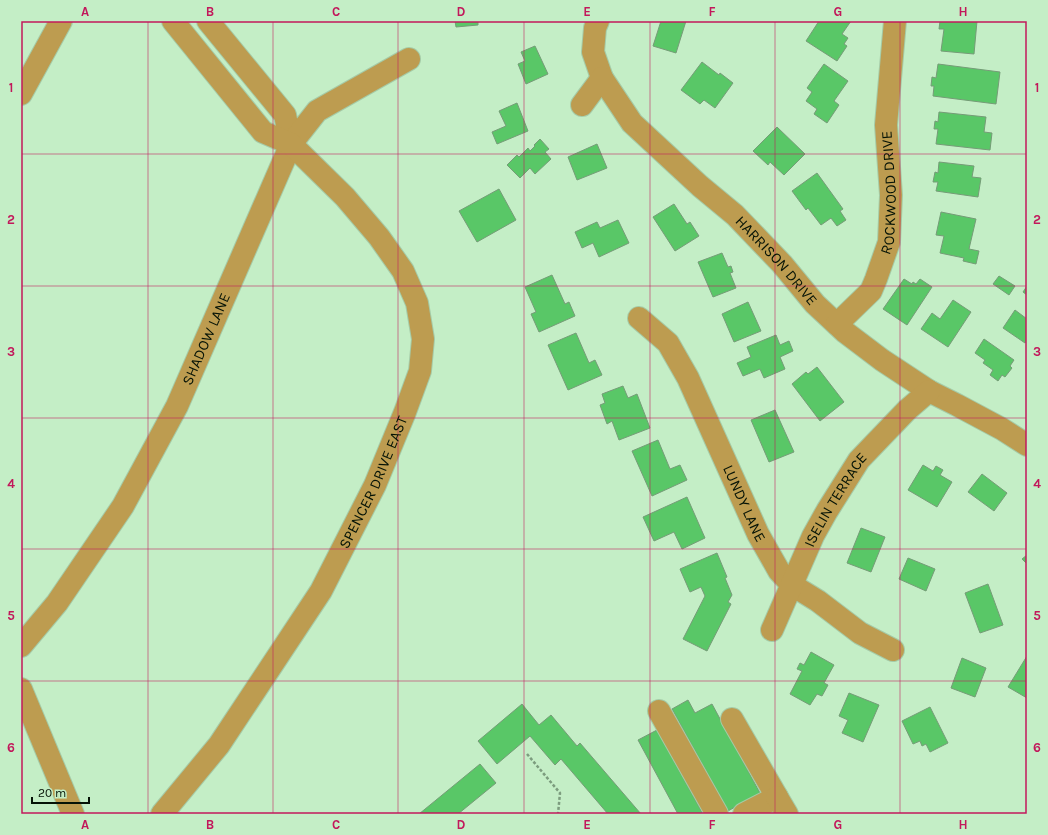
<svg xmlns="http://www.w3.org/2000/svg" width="1048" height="835" font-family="Karla,sans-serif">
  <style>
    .building { fill: #59c767; stroke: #759c77 }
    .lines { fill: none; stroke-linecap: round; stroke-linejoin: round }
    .minor-casing { stroke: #a5cba7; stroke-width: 24 }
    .path { stroke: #7c9c7e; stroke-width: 2.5; stroke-dasharray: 3 2; stroke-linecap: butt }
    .minor { stroke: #bd9c50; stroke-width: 22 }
    .grid { fill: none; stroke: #c2185b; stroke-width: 1; stroke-opacity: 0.55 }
    .labels { text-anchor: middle; stroke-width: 4; stroke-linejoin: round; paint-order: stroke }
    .street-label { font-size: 15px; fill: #051306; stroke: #c4eec6 }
    .neatline { fill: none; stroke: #c2185b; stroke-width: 1.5 }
    .grid-label { font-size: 13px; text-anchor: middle; font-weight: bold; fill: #c2185b }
  </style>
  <rect width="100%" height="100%" fill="#c4eec6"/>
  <g class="building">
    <path d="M 455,21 L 478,21 L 478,25 L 456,27 Z"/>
    <path d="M 661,21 L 686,21 L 676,53 L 653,46 Z"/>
    <path d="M 819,21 L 851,21 L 842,34 L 848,38 L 844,44 L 847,46 L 837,61 L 806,41 Z"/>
    <path d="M 940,21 L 977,21 L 974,54 L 941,51 L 944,29 L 939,29 Z"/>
    <path d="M 535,46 L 548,74 L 526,84 L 518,64 L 525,61 L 521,52 Z"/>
    <path d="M 702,62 L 719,75 L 720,73 L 733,83 L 715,108 L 704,100 L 700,104 L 681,90 Z"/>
    <path d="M 824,64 L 848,81 L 834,101 L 839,105 L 827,123 L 814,114 L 817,109 L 806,101 L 812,92 L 807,88 Z"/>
    <path d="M 938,64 L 1000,72 L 996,104 L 933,96 L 934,86 L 931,86 L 932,77 L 936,78 Z"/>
    <path d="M 517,103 L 528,131 L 497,144 L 492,132 L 506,126 L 499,111 Z"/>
    <path d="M 939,112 L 986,117 L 984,132 L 992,133 L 990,150 L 936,144 L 938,129 L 934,129 L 935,121 L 938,122 Z"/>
    <path d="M 777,127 L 805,154 L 784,175 L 770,162 L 768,165 L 753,151 Z"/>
    <path d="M 540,139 L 549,149 L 545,152 L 551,159 L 535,174 L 530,168 L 520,178 L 507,165 L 517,155 L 519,157 L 528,148 L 530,151 L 535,146 L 534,145 Z"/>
    <path d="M 597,144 L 607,168 L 577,180 L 568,157 Z"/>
    <path d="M 939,162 L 974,166 L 972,177 L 981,178 L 978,197 L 936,191 L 938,182 L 933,182 L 935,172 L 938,173 Z"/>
    <path d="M 817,173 L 843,209 L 840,211 L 846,220 L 837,226 L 831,218 L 821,225 L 808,208 L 806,210 L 792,191 Z"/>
    <path d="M 499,189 L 516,220 L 477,242 L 459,211 Z"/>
    <path d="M 674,204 L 687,224 L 690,222 L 699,236 L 675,251 L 653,217 Z"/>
    <path d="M 941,212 L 976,219 L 969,249 L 979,251 L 976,264 L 963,261 L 964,258 L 940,253 L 944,236 L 936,235 Z"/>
    <path d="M 618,220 L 629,243 L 599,257 L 593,243 L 582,248 L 575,232 L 597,222 L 600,228 Z"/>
    <path d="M 722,253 L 728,267 L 731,266 L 733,272 L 730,273 L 736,288 L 713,297 L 698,262 Z"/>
    <path d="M 552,275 L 565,304 L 569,302 L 575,316 L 539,332 L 531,314 L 536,312 L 525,287 Z"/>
    <path d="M 999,276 L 1015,286 L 1009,295 L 993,284 Z"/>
    <path d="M 904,279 L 912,284 L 913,282 L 916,284 L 920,279 L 932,287 L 907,325 L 883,309 Z"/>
    <path d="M 1027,286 L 1027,295 L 1023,292 Z"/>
    <path d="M 953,300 L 971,312 L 948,347 L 921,329 L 932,313 L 940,319 Z"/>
    <path d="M 748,302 L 761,331 L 734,342 L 722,314 Z"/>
    <path d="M 1015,310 L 1027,319 L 1027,339 L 1025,343 L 1003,328 Z"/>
    <path d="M 576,333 L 589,363 L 595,360 L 602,375 L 568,390 L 548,345 Z"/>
    <path d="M 776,335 L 780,345 L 789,341 L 793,351 L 780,357 L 785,369 L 764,378 L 760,369 L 743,376 L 737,363 L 751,357 L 747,347 Z"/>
    <path d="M 984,339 L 1014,360 L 1010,366 L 1012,368 L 1005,377 L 1002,375 L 998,381 L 990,375 L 993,370 L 983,363 L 985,360 L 975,353 Z"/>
    <path d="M 817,367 L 844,402 L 820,421 L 792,384 L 806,372 L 808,374 Z"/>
    <path d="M 623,386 L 628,398 L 637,394 L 650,428 L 619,440 L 612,421 L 607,424 L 600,405 L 605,403 L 602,394 Z"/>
    <path d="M 775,410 L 794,452 L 769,462 L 751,420 Z"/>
    <path d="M 658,440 L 670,469 L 680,465 L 687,480 L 652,496 L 632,451 Z"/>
    <path d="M 923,465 L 933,471 L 936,466 L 943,470 L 940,475 L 952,482 L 937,507 L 908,490 Z"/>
    <path d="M 982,474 L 1007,493 L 994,511 L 968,492 Z"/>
    <path d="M 687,497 L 705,538 L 682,549 L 674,532 L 654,541 L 643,517 Z"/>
    <path d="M 861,528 L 885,537 L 871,572 L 847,563 Z"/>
    <path d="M 717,553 L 727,577 L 725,578 L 732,595 L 728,602 L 731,604 L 707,651 L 683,639 L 705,596 L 701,587 L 690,592 L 680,569 Z"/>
    <path d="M 1027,555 L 1027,564 L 1022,559 Z"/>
    <path d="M 908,558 L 935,569 L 926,591 L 899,579 Z"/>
    <path d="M 988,584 L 1003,625 L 980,633 L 965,593 Z"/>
    <path d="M 811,652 L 834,665 L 824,683 L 828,685 L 822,696 L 817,694 L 810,705 L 790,694 L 802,671 L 797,669 L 800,663 L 804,665 Z"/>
    <path d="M 1027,656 L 1027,698 L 1008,687 Z"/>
    <path d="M 962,658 L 986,668 L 975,697 L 951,688 Z"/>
    <path d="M 849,693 L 879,705 L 863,742 L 842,733 L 848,720 L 839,716 Z"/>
    <path d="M 688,700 L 695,713 L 712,704 L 760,793 L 728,811 L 672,709 Z"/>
    <path d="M 522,704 L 539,725 L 551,715 L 577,746 L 580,743 L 641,814 L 608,814 L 561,759 L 555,765 L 530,736 L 497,764 L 478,741 Z"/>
    <path d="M 930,707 L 948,743 L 930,752 L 926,744 L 922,746 L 920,741 L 913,744 L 902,721 Z"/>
    <path d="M 657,730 L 703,814 L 678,814 L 638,740 Z"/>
    <path d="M 480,764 L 496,783 L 458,814 L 419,814 Z"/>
  </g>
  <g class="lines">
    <g class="minor-casing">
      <g id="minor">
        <path d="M 208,21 L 285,115 L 291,144"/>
        <path id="s1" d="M 598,21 L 595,28 L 593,52 L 602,78 L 632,123 L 700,186 L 735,215 L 782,264 L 815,304 L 845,332 L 882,360 L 929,391 L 957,405 L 1002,429 L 1027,445"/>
        <path d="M 21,94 L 61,21"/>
        <path d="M 582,105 L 602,78"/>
        <path id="s2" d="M 639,318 L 668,343 L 688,378 L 758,534 L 779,571 L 792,585 L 818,601 L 860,633 L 893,650"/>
        <path id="s3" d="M 837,324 L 871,291 L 876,279 L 889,242 L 891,195 L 886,125 L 895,21"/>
        <path id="s4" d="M 772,630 L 813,536 L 827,511 L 859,460 L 907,410 L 929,391"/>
        <path id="s5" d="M 21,646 L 57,603 L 123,506 L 177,406 L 291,144 L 317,111 L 409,59"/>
        <path d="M 21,689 L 73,814"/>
        <path d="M 659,711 L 717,814"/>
        <path d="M 732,719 L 777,797 L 744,814"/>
        <path d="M 777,797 L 787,814"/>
        <path id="s6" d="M 162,814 L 219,745 L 321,591 L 375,485 L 405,412 L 420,371 L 423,339 L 417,303 L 403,271 L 379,237 L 345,197 L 291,144 L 263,132 L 173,21"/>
      </g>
    </g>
    <path class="path" d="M 527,754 L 560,793 L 558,814"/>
    <use href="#minor" class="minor"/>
  </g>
  <path class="grid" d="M 148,21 L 148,814M 273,21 L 273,814M 398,21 L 398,814M 524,21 L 524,814M 650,21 L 650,814M 775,21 L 775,814M 900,21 L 900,814M 21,154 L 1027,154M 21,286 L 1027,286M 21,418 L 1027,418M 21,549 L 1027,549M 21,681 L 1027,681"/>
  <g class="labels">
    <g class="street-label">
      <text dy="5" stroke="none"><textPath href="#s3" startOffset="149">ROCKWOOD DRIVE</textPath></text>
      <text dy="5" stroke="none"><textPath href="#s1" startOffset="313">HARRISON DRIVE</textPath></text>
      <text dy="5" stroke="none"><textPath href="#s5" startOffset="360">SHADOW LANE</textPath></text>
      <text dy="5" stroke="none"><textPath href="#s6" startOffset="395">SPENCER DRIVE EAST</textPath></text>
      <text dy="5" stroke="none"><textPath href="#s4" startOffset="145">ISELIN TERRACE</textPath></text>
      <text dy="5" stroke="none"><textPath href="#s2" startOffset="216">LUNDY LANE</textPath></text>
    </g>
  </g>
  <rect width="1048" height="835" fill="none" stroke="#c4eec6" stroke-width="44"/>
  <path d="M32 797v6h57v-6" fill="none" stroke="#051306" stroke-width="2"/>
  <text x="38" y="797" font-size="12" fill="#051306" stroke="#c4eec6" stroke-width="3" paint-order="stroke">20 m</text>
  <rect x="22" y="22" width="1004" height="791" class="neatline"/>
  <g class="grid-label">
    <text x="85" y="16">A</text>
    <text x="210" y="16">B</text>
    <text x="336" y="16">C</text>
    <text x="461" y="16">D</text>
    <text x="587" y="16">E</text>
    <text x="712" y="16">F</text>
    <text x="838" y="16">G</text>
    <text x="963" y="16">H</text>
    <text x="11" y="92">1</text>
    <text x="1037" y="92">1</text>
    <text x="11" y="224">2</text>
    <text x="1037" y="224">2</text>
    <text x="11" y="356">3</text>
    <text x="1037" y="356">3</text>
    <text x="11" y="488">4</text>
    <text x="1037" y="488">4</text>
    <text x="11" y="620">5</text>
    <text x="1037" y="620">5</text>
    <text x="11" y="752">6</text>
    <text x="1037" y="752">6</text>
    <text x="85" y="829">A</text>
    <text x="210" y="829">B</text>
    <text x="336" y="829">C</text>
    <text x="461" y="829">D</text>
    <text x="587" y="829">E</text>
    <text x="712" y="829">F</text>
    <text x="838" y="829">G</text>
    <text x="963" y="829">H</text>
  </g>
</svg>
